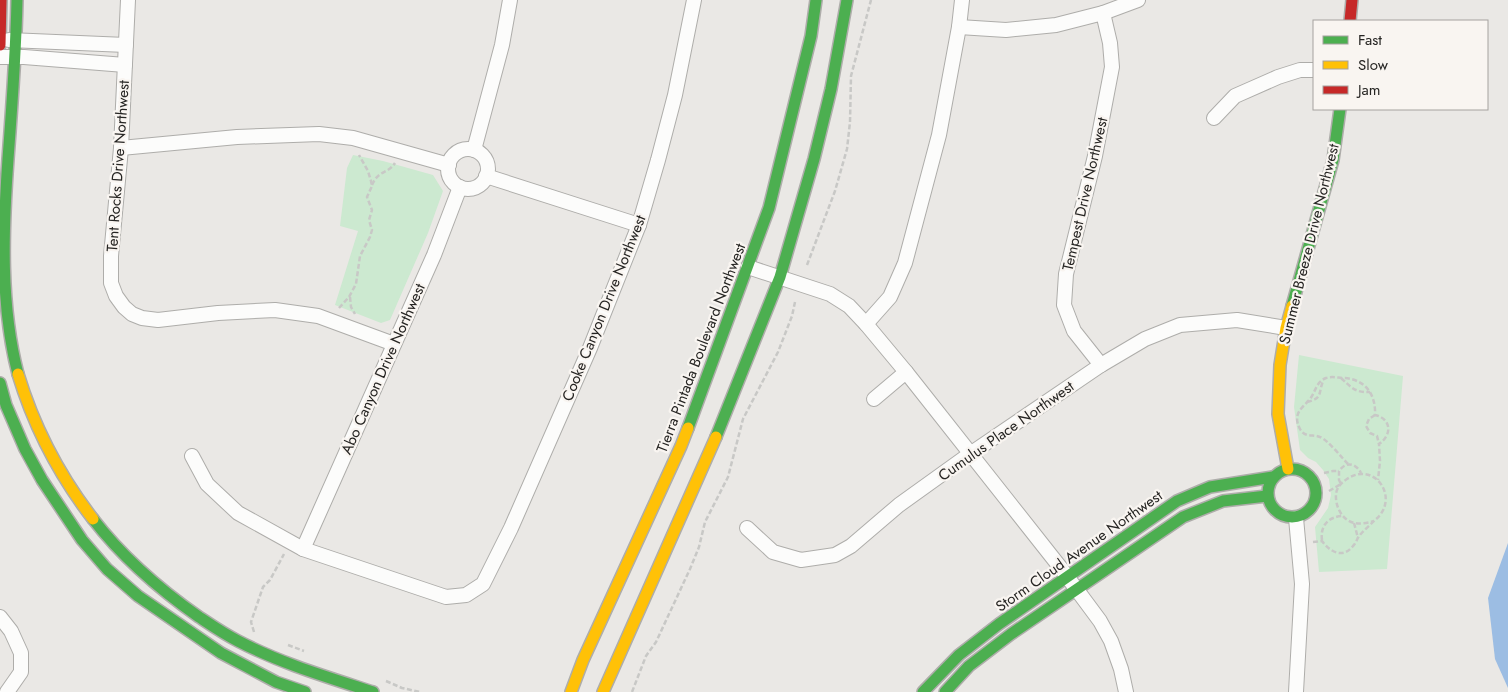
<svg xmlns="http://www.w3.org/2000/svg" width="1508" height="692" font-family="Jost,sans-serif">
  <style>
    .green { fill: #cce9d0 }
    .water { fill: #9cbde3 }
    .lines { fill: none; stroke-linecap: round; stroke-linejoin: round }
    .street-casing { stroke: #aeadaa; stroke-width: 16 }
    .fast-casing { stroke: #aeadaa; stroke-width: 14 }
    .slow-casing { stroke: #aeadaa; stroke-width: 14 }
    .jam-casing { stroke: #aeadaa; stroke-width: 14 }
    .path { stroke: #c8c8c6; stroke-width: 2.5; stroke-dasharray: 5 2.5; stroke-linecap: butt }
    .street { stroke: #fcfcfb; stroke-width: 14 }
    .fast { stroke: #4caf50; stroke-width: 11 }
    .slow { stroke: #ffc107; stroke-width: 11 }
    .jam { stroke: #c62828; stroke-width: 11 }
    .labels { text-anchor: middle; stroke-width: 4.5; stroke-linejoin: round; paint-order: stroke }
    .street-label { font-size: 15px; fill: #262523; stroke: #f9f5f1 }
  </style>
  <rect width="100%" height="100%" fill="#eae8e5"/>
  <g class="green">
    <path d="M 353,155 L 383,161 L 433,175 L 443,191 L 428,233 L 390,320 L 381,323 L 335,305 L 358,231 L 340,226 L 347,168 Z"/>
    <path d="M 1299,355 L 1403,376 L 1387,569 L 1319,572 L 1315,527 L 1328,508 L 1331,495 L 1329,479 L 1323,470 L 1316,462 L 1308,458 L 1300,450 L 1294,407 Z"/>
  </g>
  <path class="water" d="M 1508,543 L 1508,688 L 1495,659 L 1488,598 Z"/>
  <g class="lines">
    <g class="street-casing">
      <g id="street">
        <path d="M 128,0 L 121,148 L 111,256 L 111,283 L 116,296 L 124,307 L 132,314 L 142,318 L 158,320 L 218,313 L 275,310 L 318,316 L 394,344"/>
        <path d="M 959,27 L 1006,30 L 1056,25 L 1103,13 L 1138,0"/>
        <path d="M 9,40 L 126,45"/>
        <path d="M 0,57 L 24,57 L 125,65"/>
        <path d="M 1214,118 L 1235,96 L 1278,77 L 1300,70 L 1314,70"/>
        <path d="M 121,148 L 237,137 L 319,134 L 353,138 L 449,165"/>
        <circle cx="468" cy="169" r="20"/>
        <path d="M 474,150 L 502,45 L 510,0"/>
        <path d="M 486,176 L 639,225"/>
        <path d="M 748,267 L 830,294 L 849,306 L 866,324 L 906,372 L 1060,567 L 1100,621 L 1111,641 L 1121,669 L 1126,692"/>
        <path d="M 866,324 L 890,297 L 905,263 L 939,135 L 959,27 L 962,0"/>
        <path d="M 1101,365 L 1074,331 L 1064,305 L 1066,274 L 1095,156 L 1112,67 L 1110,43 L 1103,13"/>
        <path d="M 874,399 L 906,372"/>
        <path d="M 192,456 L 207,484 L 238,513 L 303,549 L 446,597 L 466,595 L 483,584 L 511,528 L 590,348 L 639,225 L 658,160 L 675,95 L 694,0"/>
        <path d="M 1296,518 L 1302,584 L 1296,692"/>
        <path d="M 747,528 L 773,552 L 801,560 L 835,555 L 851,546 L 899,505 L 970,454 L 1101,365 L 1145,339 L 1180,325 L 1237,320 L 1286,328"/>
        <path d="M 303,549 L 434,255 L 460,187"/>
        <path d="M 0,617 L 11,631 L 21,653 L 21,672 L 7,692"/>
      </g>
    </g>
    <g class="fast-casing">
      <g id="fast">
        <path d="M 17,0 C 16,53 12,106 8,159 C 3,230 0,305 18,374"/>
        <path d="M 1292,306 L 1333,160 L 1340,109"/>
        <path d="M 0,383 L 6,405 L 25,449 L 42,480 L 82,540 L 107,569 L 138,596 L 221,653 L 276,682 L 305,692"/>
        <path d="M 688,428 L 769,208 L 811,36 L 816,0"/>
        <path d="M 716,437 L 780,277 L 814,159 L 831,89 L 847,0"/>
        <circle cx="1292" cy="493" r="24"/>
        <path d="M 93,519 C 123,558 159,589 199,617 C 211,625 224,634 238,641 C 280,663 327,677 373,692"/>
        <path d="M 923,692 L 959,655 L 999,624 L 1177,501 L 1210,487 L 1273,477"/>
        <path d="M 945,692 L 969,666 L 1011,634 L 1183,517 L 1223,501 L 1267,496"/>
      </g>
    </g>
    <g class="slow-casing">
      <g id="slow">
        <path d="M 18,374 C 34,427 59,475 93,519"/>
        <path d="M 1288,469 L 1278,414 L 1280,365 L 1286,328 L 1292,306"/>
        <path d="M 571,692 L 583,660 L 681,446 L 688,428"/>
        <path d="M 603,692 L 716,437"/>
      </g>
    </g>
    <g class="jam-casing">
      <g id="jam">
        <path d="M 1350,21 L 1352,0"/>
        <path d="M 0,45 L 1,0"/>
      </g>
    </g>
    <g class="path">
      <path d="M 372,185 C 379,169 387,175 395,163"/>
      <path d="M 807,265 L 835,191 L 847,149 L 850,122 L 851,76 L 871,0"/>
      <path d="M 350,297 L 351,307 L 355,314"/>
      <path d="M 339,308 L 349,297 L 356,284 L 360,256 L 370,237 L 372,230 L 369,220 L 372,210 L 367,197 L 372,186 L 371,181 L 368,171 L 359,155"/>
      <path d="M 1341,378 C 1351,387 1355,393 1370,392"/>
      <path d="M 1307,402 C 1323,398 1318,394 1323,381"/>
      <path d="M 1375,415 L 1369,419 L 1366,426 L 1370,433 L 1377,436 L 1379,444"/>
      <path d="M 1348,464 C 1342,458 1328,440 1320,437 C 1313,434 1305,438 1300,429 C 1292,414 1302,408 1310,399 C 1316,391 1316,382 1326,378 C 1333,376 1338,378 1345,378 C 1366,380 1376,395 1375,415 C 1392,419 1392,435 1379,444 L 1380,461 L 1378,480"/>
      <path d="M 1324,473 L 1333,471 L 1339,471"/>
      <path d="M 1329,491 L 1341,484 L 1339,480 L 1339,471 C 1346,461 1356,463 1361,473"/>
      <path d="M 1354,523 L 1358,538"/>
      <path d="M 1322,540 C 1320,526 1328,517 1342,516"/>
      <path d="M 1313,542 L 1322,541 C 1330,552 1343,559 1353,546 C 1356,543 1357,539 1359,536 C 1364,530 1370,525 1375,520 C 1401,499 1375,460 1347,479 C 1341,483 1337,487 1336,494 C 1335,506 1342,521 1355,523 C 1361,524 1368,523 1374,521"/>
      <path d="M 254,632 L 251,622 L 263,587 L 270,580 L 284,554"/>
      <path d="M 288,645 L 304,651"/>
      <path d="M 386,681 L 402,688 L 420,692"/>
      <path d="M 632,692 L 646,656 L 656,642 L 690,569 L 699,547 L 705,522 L 728,477 L 743,419 L 778,352 L 792,316 L 795,302"/>
    </g>
    <use href="#street" class="street"/>
    <use href="#fast" class="fast"/>
    <use href="#slow" class="slow"/>
    <use href="#jam" class="jam"/>
  </g>
  <g class="labels">
    <g class="street-label">
      <text transform="translate(118 166) rotate(-86)" y="5">Tent Rocks Drive Northwest</text>
      <text transform="translate(1085 194) rotate(-77)" y="5">Tempest Drive Northwest</text>
      <text transform="translate(1309 244) rotate(-76)" y="5">Summer Breeze Drive Northwest</text>
      <text transform="translate(604 308) rotate(-68)" y="5">Cooke Canyon Drive Northwest</text>
      <text transform="translate(701 348) rotate(-69)" y="5">Tierra Pintada Boulevard Northwest</text>
      <text transform="translate(383 369) rotate(-66)" y="5">Abo Canyon Drive Northwest</text>
      <text transform="translate(1006 431) rotate(-35)" y="5">Cumulus Place Northwest</text>
      <text transform="translate(1079 551) rotate(-35)" y="5">Storm Cloud Avenue Northwest</text>
    </g>
  </g>
  <rect x="1313" y="20" width="175" height="90" fill="#f9f5f1" stroke="#a5a29f"/>
  <rect x="1323" y="36" width="25" height="8" fill="#4caf50" stroke="#a5a29f"/>
  <text x="1358" y="45" font-size="15" fill="#262523">Fast</text>
  <rect x="1323" y="61" width="25" height="8" fill="#ffc107" stroke="#a5a29f"/>
  <text x="1358" y="70" font-size="15" fill="#262523">Slow</text>
  <rect x="1323" y="86" width="25" height="8" fill="#c62828" stroke="#a5a29f"/>
  <text x="1358" y="95" font-size="15" fill="#262523">Jam</text>
</svg>
